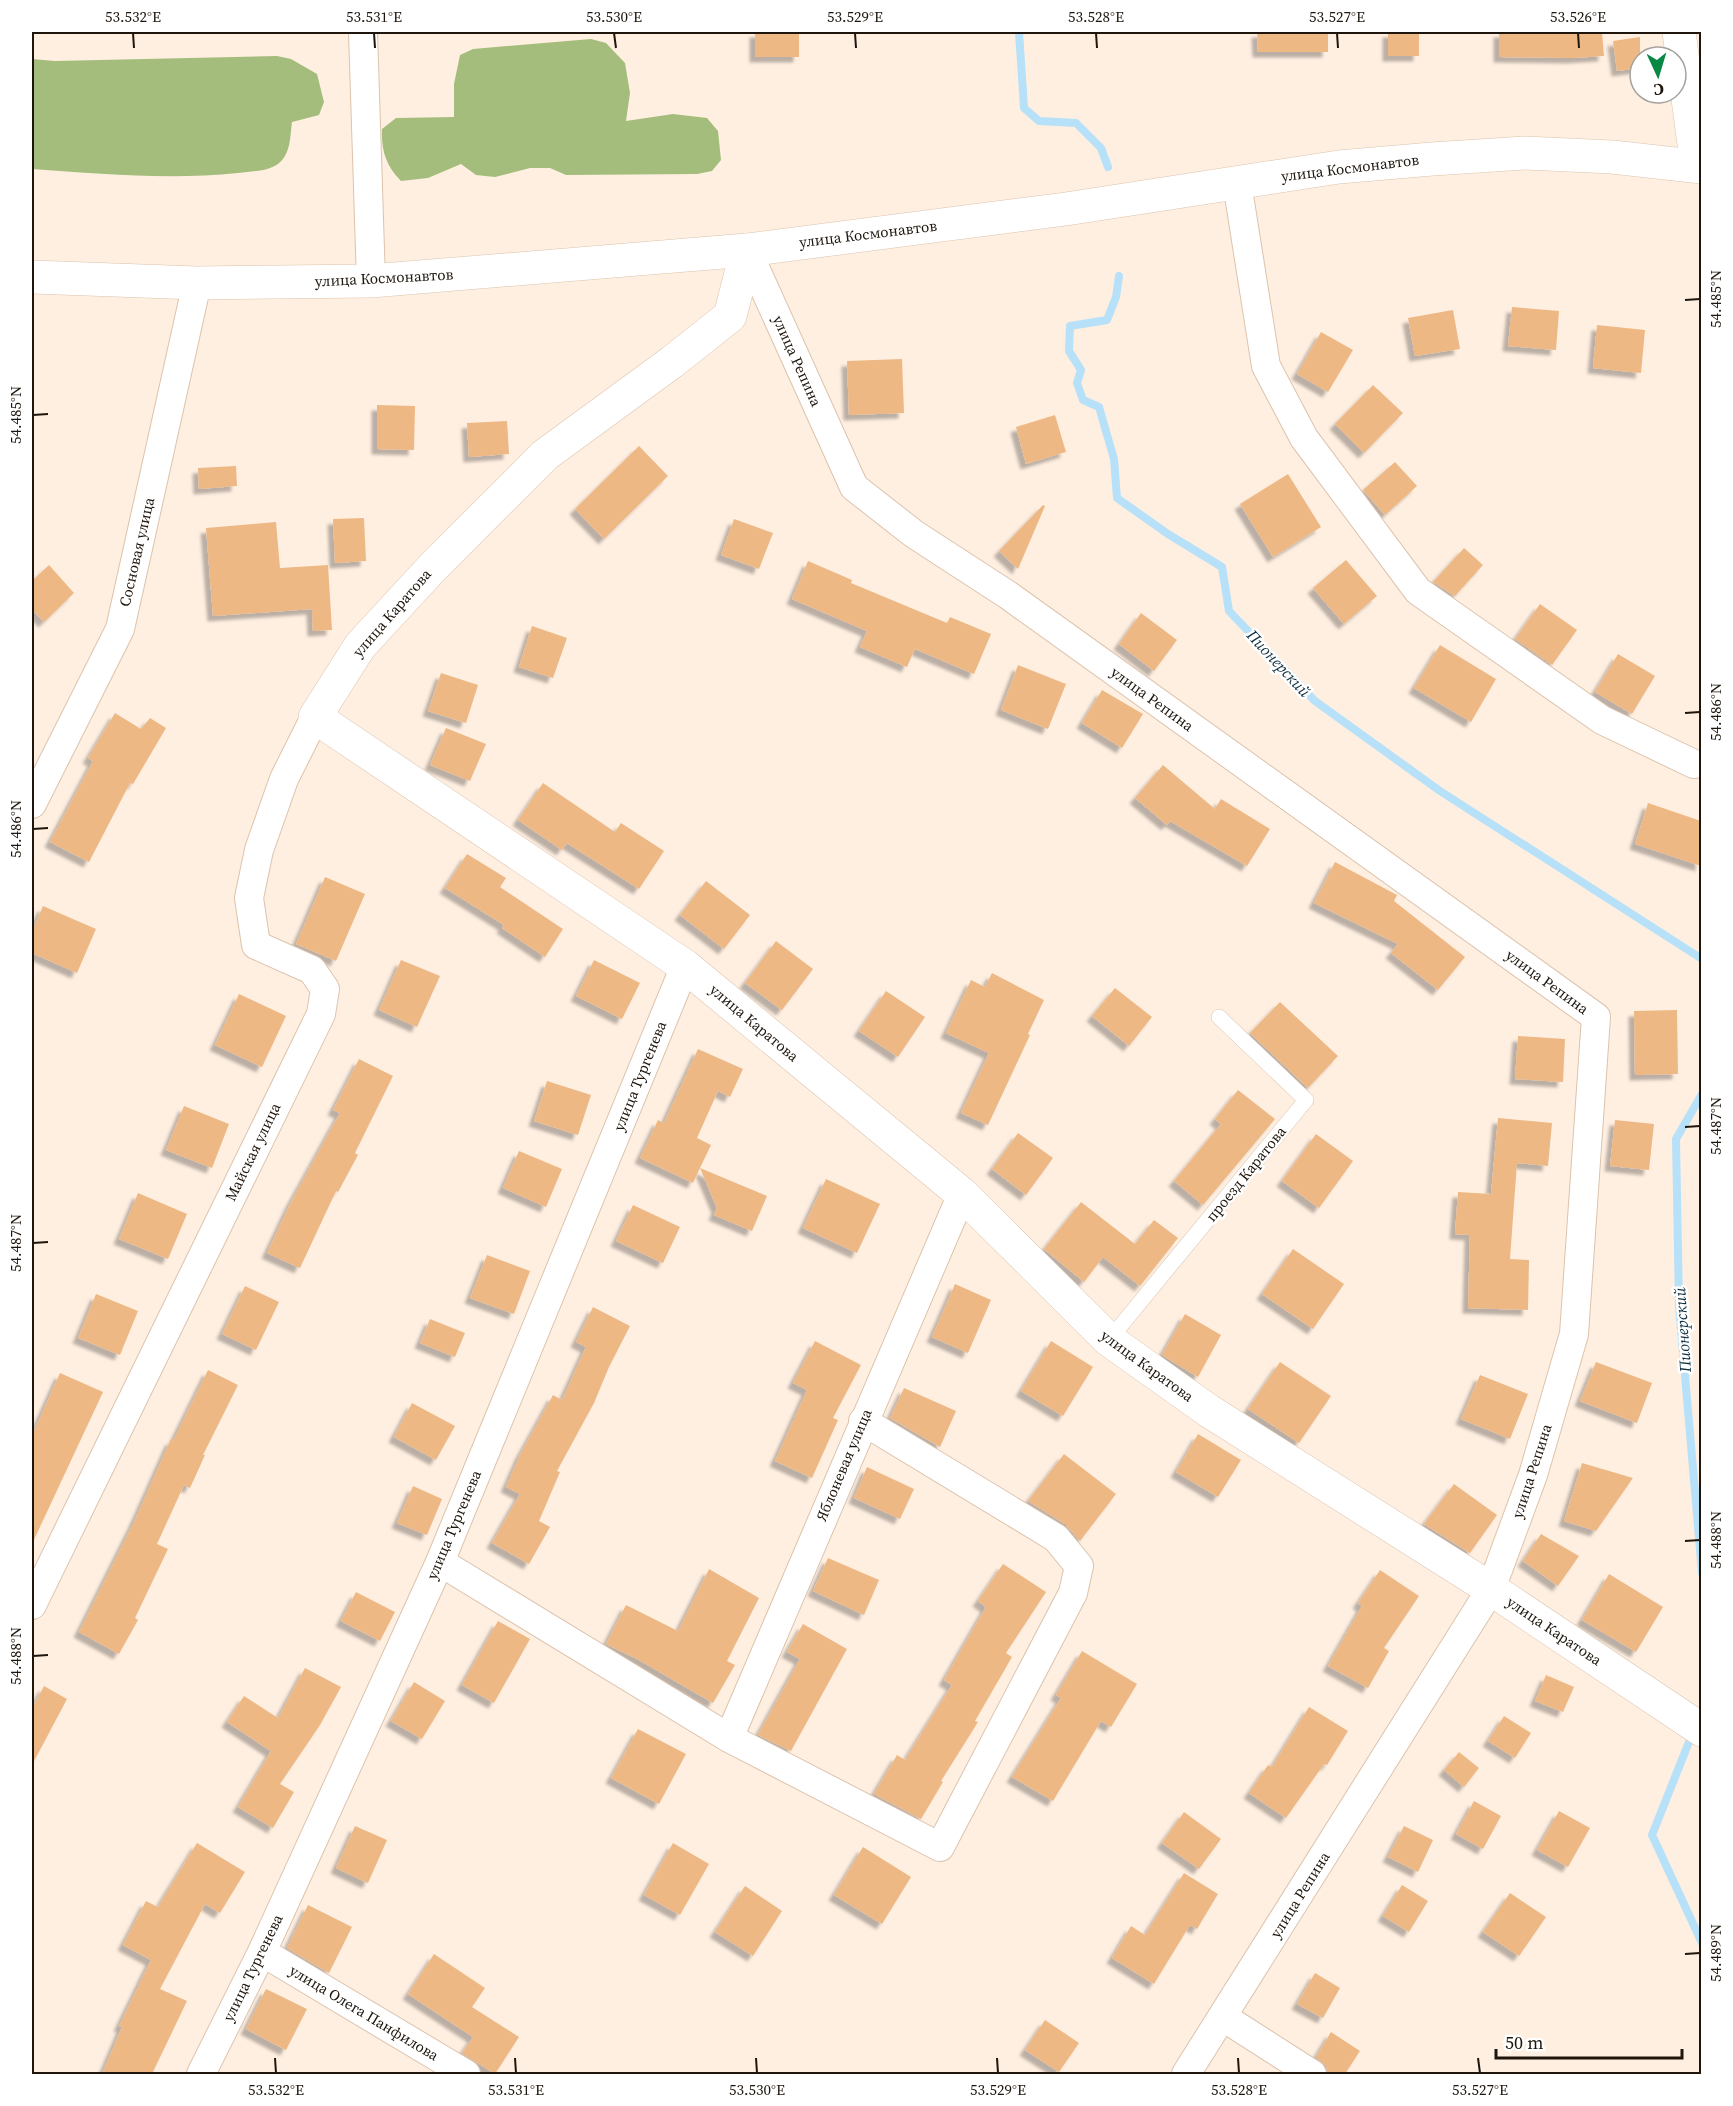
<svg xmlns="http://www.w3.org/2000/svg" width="1733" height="2106" font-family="'Source Serif 4',serif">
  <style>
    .forest { fill: #a4bd7c }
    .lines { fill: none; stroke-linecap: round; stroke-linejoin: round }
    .stream { stroke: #b7e0f9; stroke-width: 8 }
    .building { fill: #eeb885; filter: url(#shadow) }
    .lane-casing { stroke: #dcc3ad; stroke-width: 16 }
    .street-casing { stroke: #dcc3ad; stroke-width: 30 }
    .secondary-casing { stroke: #dcc3ad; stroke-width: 34 }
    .lane { stroke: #fff; stroke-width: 15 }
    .street { stroke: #fff; stroke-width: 28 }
    .secondary { stroke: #fff; stroke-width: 33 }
    .ticks { fill: none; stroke: #1e160d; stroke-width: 2 }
    .labels { text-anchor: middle; stroke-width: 5; stroke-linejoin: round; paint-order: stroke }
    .street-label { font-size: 15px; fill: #1e160d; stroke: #fff }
    .water-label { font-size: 16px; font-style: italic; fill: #0c2d3e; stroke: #fff }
    .neatline { fill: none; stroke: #1e160d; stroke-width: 2 }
    .ticks-label { font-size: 15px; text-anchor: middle; fill: #1e160d }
  </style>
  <defs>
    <filter id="shadow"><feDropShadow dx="-5.5" dy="5.5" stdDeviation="1.5" flood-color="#0004"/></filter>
  </defs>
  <rect width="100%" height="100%" fill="#ffefe1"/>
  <g class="forest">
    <path d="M 591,39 L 606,43 L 625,63 L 630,93 L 626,121 L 673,114 L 707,118 L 718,131 L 721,160 L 712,171 L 697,174 L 566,175 L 550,168 L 530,168 L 495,177 L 476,175 L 461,164 L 428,178 L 401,181 C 386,166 381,150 382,129 L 396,118 L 454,117 L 454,84 L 460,55 L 473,49 Z"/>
    <path d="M 277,56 L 291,59 L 317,74 L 324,102 L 319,115 L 292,122 C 290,137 291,154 278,164 C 266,172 252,171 238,173 C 170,180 100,174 32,169 L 32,59 L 55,61 Z"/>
  </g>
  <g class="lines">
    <g class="stream">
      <path d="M 1019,32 L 1024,108 L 1039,121 L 1076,123 L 1101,148 L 1108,167"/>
      <path d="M 1119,276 L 1116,297 L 1107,320 L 1070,326 L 1069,351 L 1081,370 L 1077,383 L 1083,400 L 1099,407 L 1114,459 L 1117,498 L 1168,534 L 1222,567 L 1229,611 L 1315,701 L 1440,791 L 1702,959"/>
      <path d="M 1702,1094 L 1676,1139 L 1679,1306 L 1702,1573"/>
      <path d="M 1689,1742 L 1652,1835 L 1702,1943"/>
    </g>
  </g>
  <g class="building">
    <rect x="755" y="32" width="44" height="25"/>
    <path d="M 1257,32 L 1328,32 L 1328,52 L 1258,52 Z"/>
    <rect x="1388" y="32" width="31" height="24"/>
    <path d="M 1499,32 L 1602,32 L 1604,56 L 1572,58 L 1499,57 Z"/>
    <path d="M 1640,37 L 1640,68 L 1617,71 L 1613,41 Z"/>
    <path d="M 1512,307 L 1559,311 L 1556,350 L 1508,346 Z"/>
    <path d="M 1453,310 L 1460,349 L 1415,356 L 1408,318 Z"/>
    <path d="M 1597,325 L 1645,330 L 1641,373 L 1593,368 Z"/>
    <path d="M 1321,332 L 1353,350 L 1328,392 L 1297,374 Z"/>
    <path d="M 902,359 L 904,413 L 849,415 L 847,361 Z"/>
    <path d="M 1373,385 L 1403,413 L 1364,453 L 1335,424 Z"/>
    <path d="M 377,405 L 415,406 L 414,450 L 377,449 Z"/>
    <path d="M 1055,415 L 1066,452 L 1026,464 L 1016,427 Z"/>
    <path d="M 507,421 L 509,454 L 469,457 L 467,423 Z"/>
    <path d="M 639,446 L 668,476 L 604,539 L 575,509 Z"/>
    <path d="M 1395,462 L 1417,486 L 1385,515 L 1363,490 Z"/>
    <path d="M 236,466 L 237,486 L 199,489 L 198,468 Z"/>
    <path d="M 1288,474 L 1321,527 L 1273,557 L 1240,504 Z"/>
    <path d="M 1043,505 L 1045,506 L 1018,569 L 999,551 Z"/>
    <path d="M 364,518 L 366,561 L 335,563 L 333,519 Z"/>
    <path d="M 734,519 L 773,533 L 759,569 L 721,555 Z"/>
    <path d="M 276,522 L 280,568 L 328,565 L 332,630 L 313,631 L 312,609 L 213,616 L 206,528 Z"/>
    <path d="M 1464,548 L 1483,565 L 1455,596 L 1433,582 Z"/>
    <path d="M 1346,560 L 1377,596 L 1344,624 L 1313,588 Z"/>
    <path d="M 808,561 L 852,580 L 851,583 L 947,623 L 950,617 L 991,634 L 974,674 L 915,649 L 907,667 L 860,647 L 867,631 L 792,599 Z"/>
    <path d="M 49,565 L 74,593 L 44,622 L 32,609 L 32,581 Z"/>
    <path d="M 1540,604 L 1577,630 L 1552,665 L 1515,639 Z"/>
    <path d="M 1141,613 L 1177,640 L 1154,671 L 1119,644 Z"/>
    <path d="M 532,626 L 567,638 L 553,678 L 519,667 Z"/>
    <path d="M 1440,645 L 1496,679 L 1471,722 L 1414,688 Z"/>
    <path d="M 1618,654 L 1655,676 L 1632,714 L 1595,692 Z"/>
    <path d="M 1018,665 L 1066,684 L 1048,729 L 1001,710 Z"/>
    <path d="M 441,673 L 478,685 L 466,723 L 428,711 Z"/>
    <path d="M 1102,690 L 1143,714 L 1122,748 L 1082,723 Z"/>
    <path d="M 115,713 L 141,729 L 150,718 L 166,728 L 133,784 L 130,783 L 89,862 L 50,842 L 93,761 L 88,758 Z"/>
    <path d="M 446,728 L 486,744 L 470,781 L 430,765 Z"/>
    <path d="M 1163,765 L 1215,809 L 1221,799 L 1270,829 L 1247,866 L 1170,821 L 1167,825 L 1135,798 Z"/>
    <path d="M 543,783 L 615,832 L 621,823 L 664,851 L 639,889 L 567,843 L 562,850 L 518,820 Z"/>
    <path d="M 1648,803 L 1701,821 L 1701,866 L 1635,844 Z"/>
    <path d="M 467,854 L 506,878 L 500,887 L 563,929 L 545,957 L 502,928 L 504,925 L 445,888 Z"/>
    <path d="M 1335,862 L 1397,895 L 1394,901 L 1465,957 L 1438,990 L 1391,953 L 1398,944 L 1314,903 Z"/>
    <path d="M 325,877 L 365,894 L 336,961 L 296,944 Z"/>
    <path d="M 706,881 L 750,915 L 724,949 L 680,915 Z"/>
    <path d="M 43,906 L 96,929 L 77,973 L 32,953 L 32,932 Z"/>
    <path d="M 776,941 L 813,969 L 782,1010 L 745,983 Z"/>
    <path d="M 401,960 L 440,976 L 417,1027 L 379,1010 Z"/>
    <path d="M 594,960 L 640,983 L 622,1019 L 576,996 Z"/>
    <path d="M 992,973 L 1044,1000 L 1028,1034 L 1030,1035 L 988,1125 L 961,1113 L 989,1053 L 946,1033 L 971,980 L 985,987 Z"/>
    <path d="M 1115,988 L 1152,1017 L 1129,1046 L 1092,1016 Z"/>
    <path d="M 886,991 L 925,1017 L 898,1057 L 859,1031 Z"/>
    <path d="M 239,994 L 286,1016 L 262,1067 L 215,1045 Z"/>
    <path d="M 1280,1002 L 1338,1056 L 1308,1088 L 1250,1033 Z"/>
    <path d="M 1677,1010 L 1678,1074 L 1635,1075 L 1634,1011 Z"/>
    <path d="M 1518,1036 L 1565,1039 L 1563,1082 L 1515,1079 Z"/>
    <path d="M 698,1049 L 743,1069 L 730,1097 L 718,1091 L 697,1138 L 711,1145 L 700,1168 L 767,1196 L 752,1231 L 714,1215 L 717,1208 L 700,1168 L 693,1183 L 640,1158 L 658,1120 L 664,1123 Z"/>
    <path d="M 359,1059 L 393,1076 L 355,1153 L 358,1155 L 338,1192 L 336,1191 L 300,1268 L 267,1253 L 291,1202 L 340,1113 L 333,1110 Z"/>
    <path d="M 547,1081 L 591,1095 L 578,1135 L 534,1121 Z"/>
    <path d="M 1238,1090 L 1275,1119 L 1203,1205 L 1174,1181 L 1221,1124 L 1215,1119 Z"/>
    <path d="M 184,1106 L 229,1124 L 212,1168 L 166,1150 Z"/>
    <path d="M 1498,1118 L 1552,1123 L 1548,1166 L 1517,1163 L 1510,1259 L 1529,1260 L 1528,1310 L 1468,1308 L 1470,1235 L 1455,1234 L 1458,1192 L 1491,1194 Z"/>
    <path d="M 1615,1120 L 1654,1124 L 1649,1170 L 1610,1166 Z"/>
    <path d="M 1018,1133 L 1053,1158 L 1026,1195 L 992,1169 Z"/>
    <path d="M 1316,1134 L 1353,1161 L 1319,1208 L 1282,1181 Z"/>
    <path d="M 519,1151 L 562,1169 L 546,1207 L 503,1188 Z"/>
    <path d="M 826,1179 L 880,1204 L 857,1253 L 803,1228 Z"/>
    <path d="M 138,1193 L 187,1214 L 168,1259 L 119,1239 Z"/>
    <path d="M 1081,1202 L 1135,1244 L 1154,1220 L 1178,1238 L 1140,1286 L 1103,1257 L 1084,1282 L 1044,1249 Z"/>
    <path d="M 633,1205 L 680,1227 L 663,1263 L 616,1241 Z"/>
    <path d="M 1293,1249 L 1344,1284 L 1313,1329 L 1262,1294 Z"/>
    <path d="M 487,1255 L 530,1271 L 514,1314 L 470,1298 Z"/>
    <path d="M 955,1284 L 991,1300 L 968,1353 L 932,1337 Z"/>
    <path d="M 245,1286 L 279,1302 L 256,1350 L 222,1334 Z"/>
    <path d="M 96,1294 L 138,1311 L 120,1355 L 78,1338 Z"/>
    <path d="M 593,1307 L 630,1326 L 609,1367 L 594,1403 L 557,1471 L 560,1472 L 539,1521 L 550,1527 L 529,1564 L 492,1543 L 520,1494 L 506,1487 L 520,1455 L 553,1395 L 562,1400 L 586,1347 L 576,1342 Z"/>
    <path d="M 1185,1314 L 1221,1335 L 1198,1377 L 1162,1355 Z"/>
    <path d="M 430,1319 L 465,1333 L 455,1357 L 420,1343 Z"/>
    <path d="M 815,1341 L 861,1365 L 833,1418 L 838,1420 L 812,1478 L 775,1461 L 807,1390 L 793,1383 Z"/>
    <path d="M 1051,1341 L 1093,1367 L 1063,1416 L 1021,1391 Z"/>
    <path d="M 1280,1362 L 1331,1396 L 1299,1443 L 1248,1409 Z"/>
    <path d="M 1596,1362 L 1652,1383 L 1637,1423 L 1580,1401 Z"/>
    <path d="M 208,1370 L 238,1385 L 203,1455 L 205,1455 L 190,1488 L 184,1485 L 157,1544 L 168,1549 L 135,1618 L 138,1620 L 119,1654 L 79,1632 L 134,1522 L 171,1439 L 173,1441 Z"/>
    <path d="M 60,1373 L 103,1392 L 32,1544 L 32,1436 Z"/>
    <path d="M 1480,1375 L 1528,1394 L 1510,1439 L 1461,1419 Z"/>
    <path d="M 904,1388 L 956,1411 L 940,1447 L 890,1418 Z"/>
    <path d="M 412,1403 L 455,1426 L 436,1460 L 394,1437 Z"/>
    <path d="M 1198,1434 L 1241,1460 L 1218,1497 L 1176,1472 Z"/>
    <path d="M 1064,1454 L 1116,1494 L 1080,1541 L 1065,1524 L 1028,1501 Z"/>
    <path d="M 1582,1463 L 1633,1478 L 1596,1531 L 1564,1521 Z"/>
    <path d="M 867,1467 L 914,1489 L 900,1519 L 854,1498 Z"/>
    <path d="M 1454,1484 L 1497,1515 L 1470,1553 L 1424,1524 Z"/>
    <path d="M 413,1486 L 442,1499 L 427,1535 L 397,1523 Z"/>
    <path d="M 1541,1534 L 1579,1556 L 1558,1586 L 1523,1561 Z"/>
    <path d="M 828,1558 L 879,1580 L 864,1615 L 813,1591 Z"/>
    <path d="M 1003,1564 L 1046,1592 L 1006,1653 L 1012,1657 L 975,1721 L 978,1722 L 941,1781 L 943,1782 L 921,1819 L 874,1794 L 897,1755 L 905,1760 L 952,1685 L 944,1680 L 986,1607 L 978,1601 Z"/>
    <path d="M 709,1569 L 759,1598 L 727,1661 L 735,1665 L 713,1703 L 639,1660 L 606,1644 L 626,1605 L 678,1631 Z"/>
    <path d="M 1380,1570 L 1419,1596 L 1384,1648 L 1389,1651 L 1368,1688 L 1328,1666 L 1362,1606 L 1358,1603 Z"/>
    <path d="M 1609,1574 L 1663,1607 L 1636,1652 L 1582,1620 Z"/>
    <path d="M 356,1592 L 395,1612 L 380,1641 L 341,1621 Z"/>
    <path d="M 498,1621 L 530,1639 L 494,1703 L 462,1685 Z"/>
    <path d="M 803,1624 L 847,1649 L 791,1751 L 758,1735 L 800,1659 L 787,1652 Z"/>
    <path d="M 1082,1651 L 1137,1684 L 1111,1727 L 1101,1721 L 1053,1801 L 1012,1777 L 1061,1698 L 1056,1695 Z"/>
    <path d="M 305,1668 L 341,1687 L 320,1725 L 280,1784 L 294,1792 L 273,1828 L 238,1807 L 271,1751 L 227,1722 L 244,1696 L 278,1718 Z"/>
    <path d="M 1546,1675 L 1574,1687 L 1563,1712 L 1535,1701 Z"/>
    <path d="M 414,1682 L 445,1701 L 422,1739 L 391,1721 Z"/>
    <path d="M 44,1686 L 67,1699 L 32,1765 L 32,1709 Z"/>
    <path d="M 1309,1707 L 1348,1731 L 1327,1765 L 1324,1764 L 1286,1818 L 1249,1793 L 1268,1765 L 1272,1767 Z"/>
    <path d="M 1504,1716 L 1531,1733 L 1515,1758 L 1488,1741 Z"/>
    <path d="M 638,1729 L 686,1754 L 659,1804 L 611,1778 Z"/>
    <path d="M 1459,1752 L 1479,1768 L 1464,1787 L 1444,1770 Z"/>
    <path d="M 1474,1801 L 1501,1816 L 1483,1849 L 1456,1834 Z"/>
    <path d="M 1559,1811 L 1590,1828 L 1568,1867 L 1537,1850 Z"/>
    <path d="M 1184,1812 L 1221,1839 L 1199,1869 L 1162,1843 Z"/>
    <path d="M 355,1826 L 387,1840 L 368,1883 L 336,1868 Z"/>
    <path d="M 1404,1826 L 1433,1840 L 1418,1872 L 1388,1857 Z"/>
    <path d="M 197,1843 L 245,1872 L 220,1913 L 205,1904 L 160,1989 L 187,2001 L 152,2074 L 102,2074 L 122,2027 L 119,2026 L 151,1960 L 123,1945 L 146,1901 L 158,1907 Z"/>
    <path d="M 673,1843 L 709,1864 L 680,1915 L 644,1895 Z"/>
    <path d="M 863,1847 L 911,1877 L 882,1924 L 834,1895 Z"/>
    <path d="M 1184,1873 L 1218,1894 L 1197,1929 L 1190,1925 L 1154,1984 L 1112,1958 L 1131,1926 L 1145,1935 Z"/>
    <path d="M 1402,1885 L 1428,1901 L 1409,1932 L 1383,1916 Z"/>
    <path d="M 745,1886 L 782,1911 L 753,1956 L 715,1932 Z"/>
    <path d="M 1510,1893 L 1546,1917 L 1519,1956 L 1483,1932 Z"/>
    <path d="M 308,1905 L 352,1927 L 329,1973 L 287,1948 Z"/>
    <path d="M 434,1954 L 485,1988 L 472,2007 L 519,2037 L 495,2074 L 462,2053 L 473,2037 L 408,1994 Z"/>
    <path d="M 1315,1973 L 1340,1988 L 1323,2018 L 1297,2004 Z"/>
    <path d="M 266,1989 L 307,2009 L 286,2050 L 246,2029 Z"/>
    <path d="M 1045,2020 L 1079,2043 L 1059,2072 L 1025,2050 Z"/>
    <path d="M 1331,2032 L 1360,2051 L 1345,2074 L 1328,2074 L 1326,2066 L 1316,2057 Z"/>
  </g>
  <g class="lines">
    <g class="lane-casing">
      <path id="lane" d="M 1109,1340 L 1306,1100 L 1219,1017"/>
    </g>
    <g class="street-casing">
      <g id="street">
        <path d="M 363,32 L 371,281"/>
        <path d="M 1237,183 L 1266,366 L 1304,438 L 1418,591 L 1602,720 L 1694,764"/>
        <path d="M 747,250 L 854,487 L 914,534 L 1008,595 L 1596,1017 L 1574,1334 L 1533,1475 L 1491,1589 L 1186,2074"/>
        <path d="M 32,804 L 120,629 L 197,283"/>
        <path d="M 440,1562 L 729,1738 L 940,1847 L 1073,1593 L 1079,1566 L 1056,1538 L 863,1421"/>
        <path d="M 32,1605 L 321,1014 L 325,989 L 312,970 L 256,945 L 249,898 L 259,850 L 284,779 L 315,717"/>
        <path d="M 729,1738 L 962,1194"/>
        <path d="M 262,1952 L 466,2074"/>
        <path d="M 1223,2017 L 1312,2074"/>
        <path d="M 201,2074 L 262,1952 L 440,1562 L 685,966"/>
      </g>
    </g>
    <g class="secondary-casing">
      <g id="secondary">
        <path d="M 1679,32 L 1697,166"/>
        <path d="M 747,250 L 730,316 L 672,362 L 545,455 L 432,568 L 360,646 L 315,717 L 685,966 L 962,1194 L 1109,1340 L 1209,1411 L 1491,1589 L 1702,1730"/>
        <path d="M 32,277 L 197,283 L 371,281 L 747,250 L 1066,209 L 1339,167 L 1432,159 L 1525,153 L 1612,157 L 1702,167"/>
      </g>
    </g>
    <use href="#lane" class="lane"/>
    <use href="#street" class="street"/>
    <use href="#secondary" class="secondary"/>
  </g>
  <path class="ticks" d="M 133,33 L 134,48M 374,33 L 375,48M 614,33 L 616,48M 855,33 L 856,48M 1096,33 L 1097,48M 1337,33 L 1338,48M 1578,33 L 1579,48M 1685,300 L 1700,299M 33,415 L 48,414M 1685,713 L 1700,712M 33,829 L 48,828M 1685,1127 L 1700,1126M 33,1243 L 48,1242M 1685,1541 L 1700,1540M 33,1656 L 48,1655M 1685,1954 L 1700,1953M 275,2058 L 276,2073M 515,2058 L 516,2073M 756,2058 L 757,2073M 997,2058 L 998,2073M 1238,2058 L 1239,2073M 1478,2058 L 1480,2073"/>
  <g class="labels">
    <g class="street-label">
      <text transform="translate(1350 168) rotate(-7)" y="5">улица Космонавтов</text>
      <text transform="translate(868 234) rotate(-7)" y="5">улица Космонавтов</text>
      <text transform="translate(384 278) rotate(-3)" y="5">улица Космонавтов</text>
      <text transform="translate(797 361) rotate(66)" y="5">улица Репина</text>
      <text transform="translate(137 552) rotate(-77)" y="5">Сосновая улица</text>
      <text transform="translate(392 613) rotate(-49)" y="5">улица Каратова</text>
      <text transform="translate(1152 699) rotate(36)" y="5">улица Репина</text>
      <text transform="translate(1547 982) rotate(36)" y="5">улица Репина</text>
      <text transform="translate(754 1023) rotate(40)" y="5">улица Каратова</text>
      <text transform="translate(640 1076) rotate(-68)" y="5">улица Тургенева</text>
      <text transform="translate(253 1152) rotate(-64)" y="5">Майская улица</text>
      <text transform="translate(1246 1174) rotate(-51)" y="5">проезд Каратова</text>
      <text transform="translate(1147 1366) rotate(36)" y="5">улица Каратова</text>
      <text transform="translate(844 1465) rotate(-67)" y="5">Яблоневая улица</text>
      <text transform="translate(1532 1471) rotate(-72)" y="5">улица Репина</text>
      <text transform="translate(454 1525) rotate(-67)" y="5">улица Тургенева</text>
      <text transform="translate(1554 1631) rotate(34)" y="5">улица Каратова</text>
      <text transform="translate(1300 1895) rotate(-58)" y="5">улица Репина</text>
      <text transform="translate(253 1968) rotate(-64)" y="5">улица Тургенева</text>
      <text transform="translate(364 2013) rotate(31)" y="5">улица Олега Панфилова</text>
    </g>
    <g class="water-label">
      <text transform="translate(1279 663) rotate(47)" y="6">Пионерский</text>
      <text transform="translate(1682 1330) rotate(-94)" y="6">Пионерский</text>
    </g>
  </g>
  <rect width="1733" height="2106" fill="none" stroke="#ffffff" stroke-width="66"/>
  <g transform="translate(1658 75) rotate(176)"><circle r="28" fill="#ffffff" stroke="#a5a29e" stroke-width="1.5"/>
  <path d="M0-4.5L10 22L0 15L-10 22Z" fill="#078844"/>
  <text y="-9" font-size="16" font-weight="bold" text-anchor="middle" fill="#1e160d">С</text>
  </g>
  <path d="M1496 2049v9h186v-9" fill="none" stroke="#1e160d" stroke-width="3"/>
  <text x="1505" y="2049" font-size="18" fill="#1e160d" stroke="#ffffff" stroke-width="4.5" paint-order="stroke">50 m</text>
  <rect x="33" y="33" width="1667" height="2040" class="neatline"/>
  <g class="ticks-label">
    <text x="133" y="22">53.532°E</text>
    <text x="374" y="22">53.531°E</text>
    <text x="614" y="22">53.530°E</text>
    <text x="855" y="22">53.529°E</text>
    <text x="1096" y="22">53.528°E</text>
    <text x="1337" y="22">53.527°E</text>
    <text x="1578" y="22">53.526°E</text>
    <text transform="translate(1716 299) rotate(-90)" y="5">54.485°N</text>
    <text transform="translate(16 415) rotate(-90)" y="5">54.485°N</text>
    <text transform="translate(1716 712) rotate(-90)" y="5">54.486°N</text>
    <text transform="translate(16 829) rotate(-90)" y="5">54.486°N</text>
    <text transform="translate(1716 1126) rotate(-90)" y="5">54.487°N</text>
    <text transform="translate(16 1243) rotate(-90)" y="5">54.487°N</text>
    <text transform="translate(1716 1540) rotate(-90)" y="5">54.488°N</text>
    <text transform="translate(16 1656) rotate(-90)" y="5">54.488°N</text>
    <text transform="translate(1716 1953) rotate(-90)" y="5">54.489°N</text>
    <text x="276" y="2095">53.532°E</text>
    <text x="516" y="2095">53.531°E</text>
    <text x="757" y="2095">53.530°E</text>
    <text x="998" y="2095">53.529°E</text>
    <text x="1239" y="2095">53.528°E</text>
    <text x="1480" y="2095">53.527°E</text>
  </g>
</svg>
